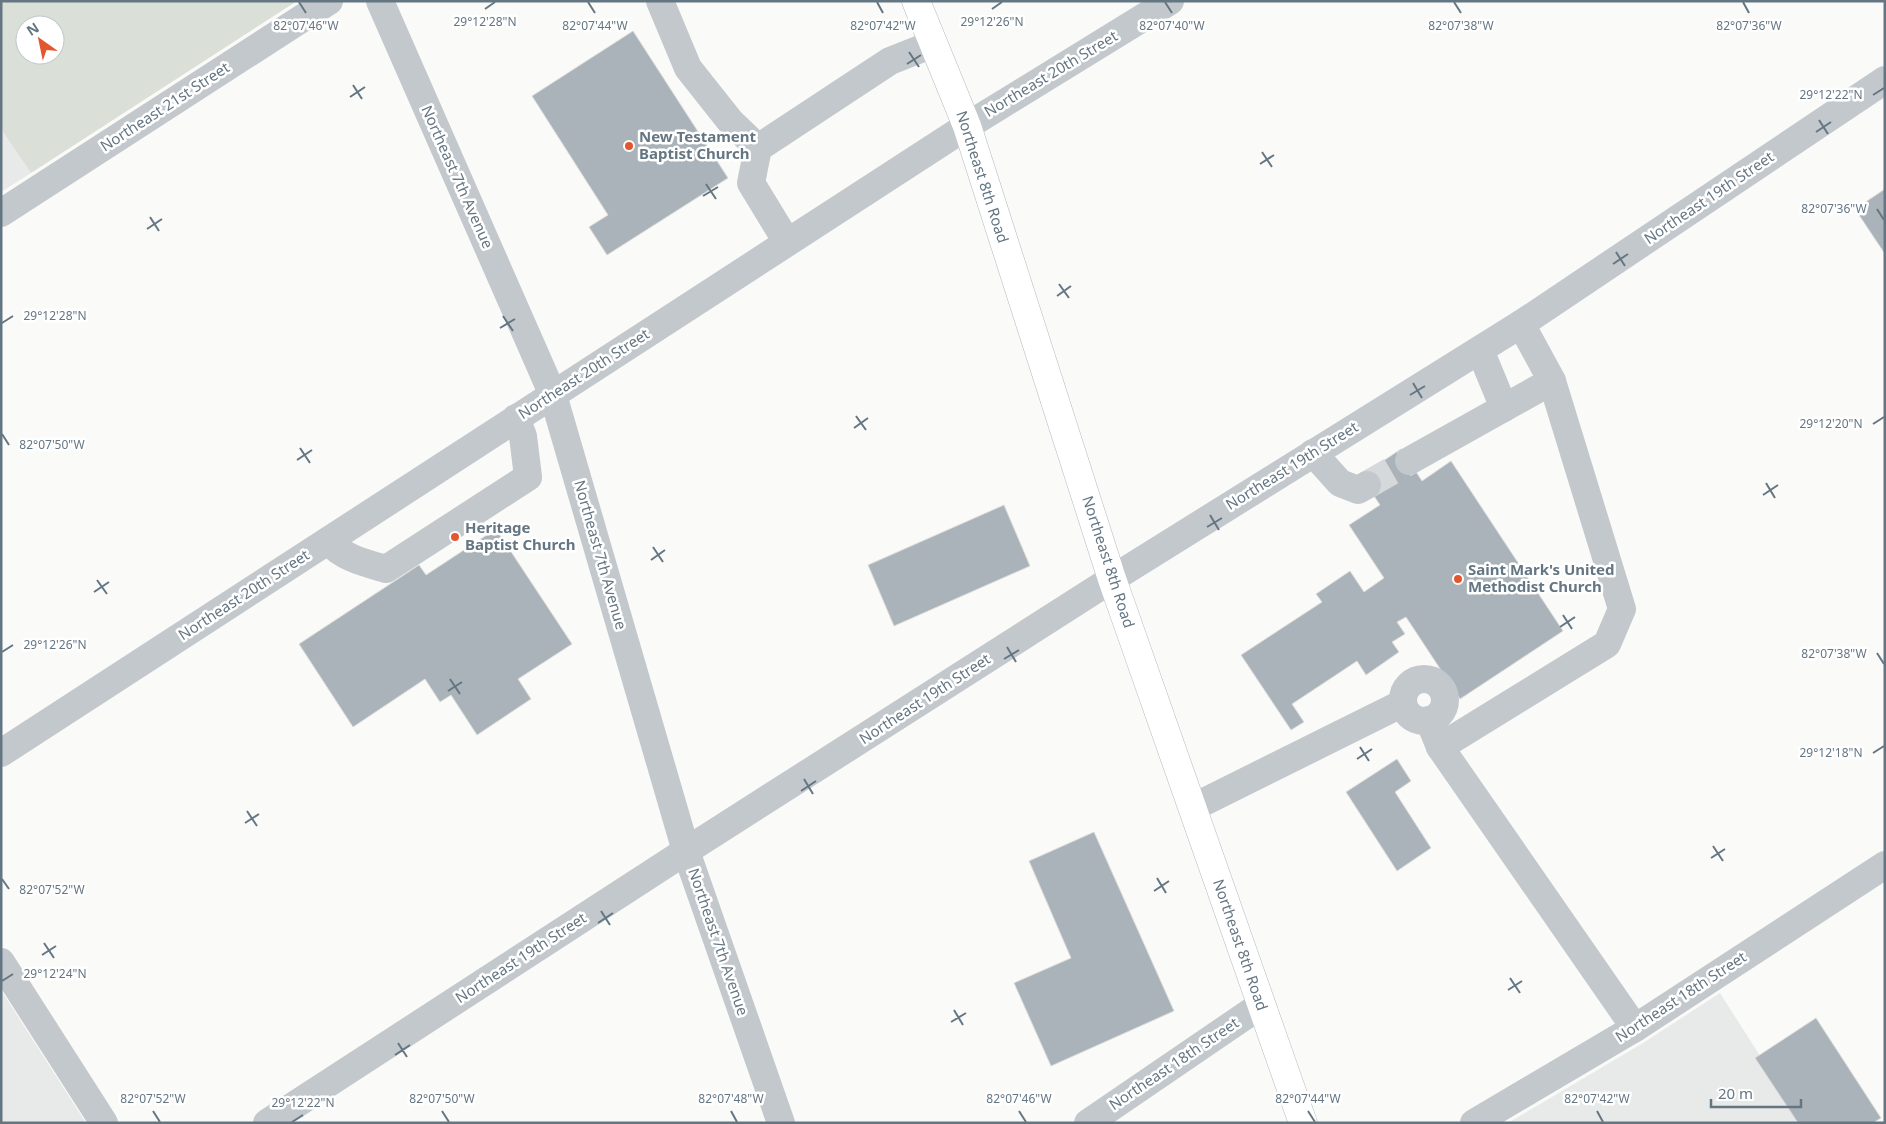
<svg xmlns="http://www.w3.org/2000/svg" width="1886" height="1124" font-family="'Noto Sans',sans-serif">
  <style>
    .built { fill: #e8e9e9 }
    .green { fill: #dadfd7; fill-rule: evenodd }
    .building { fill: #aab3b9; stroke: #dcdcda }
    .lines { fill: none; stroke-linecap: round; stroke-linejoin: round }
    .minor-tunnel { stroke: #d5d9db; stroke-width: 28; stroke-dasharray: 28 14; stroke-linecap: butt }
    .major-casing { stroke: #b5babe; stroke-width: 29 }
    .minor { stroke: #c3c8cc; stroke-width: 28 }
    .major { stroke: #fff; stroke-width: 28 }
    .ticks { fill: none; stroke: #657683; stroke-width: 2 }
    .poi-dot { fill: #e4572e; stroke: #fff; stroke-width: 2 }
    .labels { text-anchor: middle; stroke-width: 5; stroke-linejoin: round; paint-order: stroke }
    .street-label { font-size: 15px; fill: #657683; stroke: #fff }
    .poi-label { font-size: 15px; font-weight: bold; fill: #657683; stroke: #fff; text-anchor: start }
    .ticks-label { font-size: 12px; text-anchor: middle; fill: #657683; stroke: #fff; stroke-width: 5; stroke-linejoin: round; paint-order: stroke }
  </style>
  <rect width="100%" height="100%" fill="#fafaf8"/>
  <g class="built">
    <path d="M 1,129 L 31,173 L 1,192 Z"/>
    <path d="M 1,990 L 86,1123 L 1,1123 Z"/>
    <path d="M 1720,993 L 1803,1123 L 1508,1123 L 1643,1043 Z"/>
  </g>
  <path class="green" d="M 1,1 L 297,1 L 31,173 L 1,129 ZM 25,25 L 55,25 L 55,55 L 25,55 Z"/>
  <g class="building">
    <path d="M 633,31 L 728,178 L 607,255 L 589,227 L 608,215 L 532,96 Z"/>
    <path d="M 1885,189 L 1885,254 L 1855,209 Z"/>
    <path d="M 1401,449 L 1422,481 L 1451,461 L 1563,631 L 1460,699 L 1406,617 L 1397,622 L 1405,634 L 1392,642 L 1399,652 L 1366,675 L 1357,661 L 1292,704 L 1304,722 L 1291,730 L 1241,655 L 1322,602 L 1316,594 L 1350,571 L 1364,592 L 1384,578 L 1349,525 L 1380,505 L 1361,476 Z"/>
    <path d="M 1004,505 L 1030,566 L 894,626 L 868,565 Z"/>
    <path d="M 496,529 L 572,644 L 518,679 L 531,699 L 477,735 L 451,695 L 440,702 L 425,679 L 353,727 L 299,644 L 419,565 L 426,575 Z"/>
    <path d="M 1397,759 L 1411,781 L 1395,792 L 1431,848 L 1397,871 L 1346,792 Z"/>
    <path d="M 1094,832 L 1174,1011 L 1051,1066 L 1014,983 L 1071,958 L 1029,861 Z"/>
    <path d="M 1816,1018 L 1881,1118 L 1873,1123 L 1798,1123 L 1755,1058 Z"/>
  </g>
  <g class="lines">
    <path class="minor-tunnel" d="M 1367,485 L 1409,461"/>
    <g class="major-casing">
      <path id="major" d="M 916,1 L 967,126 L 1112,579 L 1303,1123"/>
    </g>
    <g class="minor">
      <path d="M 380,1 L 553,395 L 686,851 L 781,1123"/>
      <path d="M 660,1 L 688,68 L 730,121 L 758,148"/>
      <path d="M 1,213 L 329,1"/>
      <path d="M 787,242 L 751,183 L 758,148 L 890,61 L 933,44"/>
      <path d="M 1480,350 L 1504,408"/>
      <path d="M 1313,453 L 1340,483 L 1358,490 L 1367,485"/>
      <path d="M 1409,461 L 1552,381"/>
      <path d="M 328,541 C 343,558 365,563 386,569 L 528,477 L 523,436 L 516,418"/>
      <circle cx="1424" cy="700" r="21"/>
      <path d="M 1429,720 L 1440,747 L 1635,1028"/>
      <path d="M 1440,747 L 1607,644 L 1622,609 L 1552,381 L 1521,324"/>
      <path d="M 1,753 L 967,126 L 1170,1"/>
      <path d="M 1192,808 L 1403,703"/>
      <path d="M 1,962 L 104,1123"/>
      <path d="M 267,1123 L 686,851 L 1112,579 L 1521,324 L 1885,80"/>
      <path d="M 1088,1123 L 1261,1005"/>
      <path d="M 1474,1123 L 1635,1028 L 1885,865"/>
    </g>
    <use href="#major" class="major"/>
  </g>
  <path class="ticks" d="M 299,2 L 306,13M 588,2 L 595,13M 877,2 L 883,13M 1165,2 L 1172,13M 1454,2 L 1461,13M 1743,2 L 1749,13M 485,9 L 495,2M 992,9 L 1002,2M 909,52 L 919,67M 907,64 L 921,55M 353,85 L 362,99M 1873,95 L 1884,88M 350,97 L 365,87M 1819,120 L 1828,134M 1816,132 L 1831,122M 1262,152 L 1272,167M 1260,164 L 1274,155M 706,184 L 716,199M 703,196 L 718,187M 1877,209 L 1884,220M 150,217 L 159,231M 147,229 L 162,219M 1616,252 L 1625,266M 1613,264 L 1628,254M 1059,284 L 1069,298M 1057,296 L 1071,286M 503,316 L 513,331M 2,323 L 13,316M 500,328 L 515,319M 1413,383 L 1422,398M 1410,395 L 1425,386M 856,416 L 866,430M 1873,424 L 1884,417M 854,428 L 868,418M 2,434 L 9,445M 300,448 L 310,463M 297,460 L 312,450M 1766,483 L 1775,498M 1763,495 L 1778,485M 1210,515 L 1219,530M 1207,527 L 1222,518M 653,547 L 663,562M 651,560 L 665,550M 97,580 L 107,594M 94,592 L 109,582M 1563,615 L 1572,629M 1560,627 L 1575,617M 1007,647 L 1016,662M 2,652 L 13,645M 1877,653 L 1884,664M 1004,659 L 1019,650M 450,679 L 460,694M 448,691 L 462,682M 1360,747 L 1369,761M 1873,753 L 1884,746M 1357,759 L 1372,749M 804,779 L 813,794M 801,791 L 816,781M 247,811 L 257,826M 245,823 L 259,814M 1713,846 L 1723,861M 1711,858 L 1725,849M 1157,878 L 1166,893M 2,879 L 9,889M 1154,891 L 1169,881M 601,911 L 610,925M 598,923 L 613,913M 44,943 L 54,958M 42,955 L 56,946M 1510,978 L 1520,993M 2,981 L 13,974M 1508,990 L 1522,981M 954,1010 L 963,1025M 951,1022 L 966,1013M 398,1043 L 407,1057M 395,1055 L 410,1045M 153,1111 L 160,1122M 442,1111 L 449,1122M 731,1111 L 737,1122M 1019,1111 L 1026,1122M 1308,1111 L 1315,1122M 1597,1111 L 1603,1122M 292,1122 L 303,1115"/>
  <g class="poi-dot">
    <circle cx="629" cy="146" r="5"/>
    <circle cx="455" cy="537" r="5"/>
    <circle cx="1458" cy="579" r="5"/>
  </g>
  <g class="labels">
    <g class="street-label">
      <text transform="translate(1051 74) rotate(-31)" y="5">Northeast 20th Street</text>
      <text transform="translate(165 107) rotate(-33)" y="5">Northeast 21st Street</text>
      <text transform="translate(457 177) rotate(66)" y="5">Northeast 7th Avenue</text>
      <text transform="translate(982 177) rotate(72)" y="5">Northeast 8th Road</text>
      <text transform="translate(1709 198) rotate(-34)" y="5">Northeast 19th Street</text>
      <text transform="translate(584 374) rotate(-33)" y="5">Northeast 20th Street</text>
      <text transform="translate(1292 466) rotate(-32)" y="5">Northeast 19th Street</text>
      <text transform="translate(600 555) rotate(74)" y="5">Northeast 7th Avenue</text>
      <text transform="translate(1108 562) rotate(72)" y="5">Northeast 8th Road</text>
      <text transform="translate(244 595) rotate(-33)" y="5">Northeast 20th Street</text>
      <text transform="translate(925 699) rotate(-33)" y="5">Northeast 19th Street</text>
      <text transform="translate(718 942) rotate(71)" y="5">Northeast 7th Avenue</text>
      <text transform="translate(1240 945) rotate(71)" y="5">Northeast 8th Road</text>
      <text transform="translate(521 958) rotate(-33)" y="5">Northeast 19th Street</text>
      <text transform="translate(1681 997) rotate(-33)" y="5">Northeast 18th Street</text>
      <text transform="translate(1174 1064) rotate(-34)" y="5">Northeast 18th Street</text>
    </g>
    <g class="poi-label">
      <text x="639" y="142">New Testament<tspan x="639" dy="17">Baptist Church</tspan></text>
      <text x="465" y="533">Heritage<tspan x="465" dy="17">Baptist Church</tspan></text>
      <text x="1468" y="575">Saint Mark's United<tspan x="1468" dy="17">Methodist Church</tspan></text>
    </g>
  </g>
  <g class="ticks-label">
    <text x="485" y="26">29°12'28"N</text>
    <text x="992" y="26">29°12'26"N</text>
    <text x="1172" y="30">82°07'40"W</text>
    <text x="306" y="30">82°07'46"W</text>
    <text x="595" y="30">82°07'44"W</text>
    <text x="883" y="30">82°07'42"W</text>
    <text x="1461" y="30">82°07'38"W</text>
    <text x="1749" y="30">82°07'36"W</text>
    <text x="1831" y="99">29°12'22"N</text>
    <text x="1834" y="213">82°07'36"W</text>
    <text x="55" y="320">29°12'28"N</text>
    <text x="1831" y="428">29°12'20"N</text>
    <text x="52" y="449">82°07'50"W</text>
    <text x="55" y="649">29°12'26"N</text>
    <text x="1834" y="658">82°07'38"W</text>
    <text x="1831" y="757">29°12'18"N</text>
    <text x="52" y="894">82°07'52"W</text>
    <text x="55" y="978">29°12'24"N</text>
    <text x="153" y="1103">82°07'52"W</text>
    <text x="442" y="1103">82°07'50"W</text>
    <text x="731" y="1103">82°07'48"W</text>
    <text x="1019" y="1103">82°07'46"W</text>
    <text x="1308" y="1103">82°07'44"W</text>
    <text x="1597" y="1103">82°07'42"W</text>
    <text x="303" y="1107">29°12'22"N</text>
  </g>
  <rect width="1886" height="1124" fill="none" stroke="#657683" stroke-width="5"/>
  <g transform="translate(40 40) rotate(327)"><circle r="24" fill="#ffffff" stroke="#c1c8cd"/>
  <path d="M0-4L9 19L0 12L-9 19Z" fill="#e4572e"/>
  <text y="-8" font-size="14" font-weight="bold" text-anchor="middle" fill="#657683">N</text>
  </g>
  <path d="M1711 1099v8h90v-8" fill="none" stroke="#657683" stroke-width="2.5"/>
  <text x="1718" y="1099" font-size="15" fill="#657683" stroke="#ffffff" stroke-width="4" paint-order="stroke">20 m</text>
</svg>
